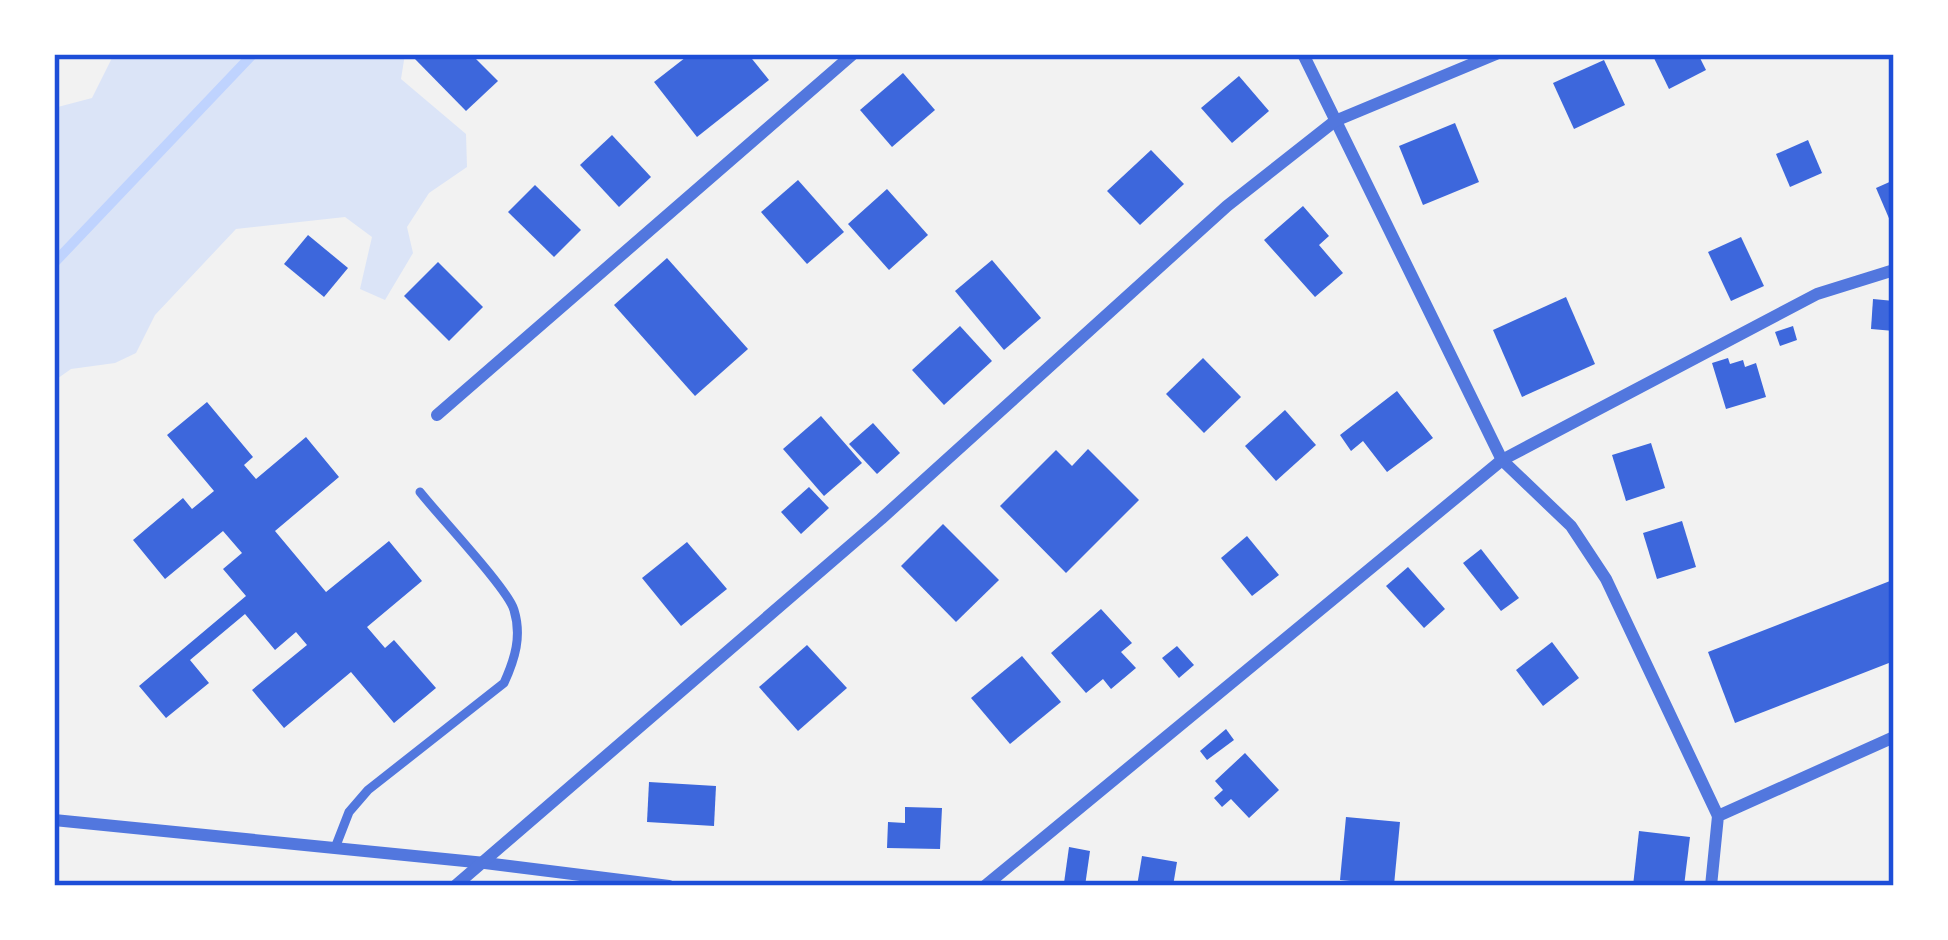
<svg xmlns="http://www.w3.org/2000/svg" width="1948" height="940" font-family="'PT Sans Narrow',sans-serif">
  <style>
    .green { fill: #dbe4f7 }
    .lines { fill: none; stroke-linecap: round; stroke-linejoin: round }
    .stream { stroke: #bfd3fe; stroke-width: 10 }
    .building { fill: #3d67dc }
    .service { stroke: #5277de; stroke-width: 9 }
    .minor { stroke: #5277de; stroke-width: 12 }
    .neatline { fill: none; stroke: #1d4ed8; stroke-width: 4.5 }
  </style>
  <rect width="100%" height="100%" fill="#f2f2f2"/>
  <path class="green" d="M 114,54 L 405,54 L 401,79 L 466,134 L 467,167 L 429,193 L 407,227 L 413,253 L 385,300 L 360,289 L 372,237 L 345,217 L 236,229 L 155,315 L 136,353 L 115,363 L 71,369 L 54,381 L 54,108 L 92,98 Z"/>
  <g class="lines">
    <path class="stream" d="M 54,263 L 253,54"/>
  </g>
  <g class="building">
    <path d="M 418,54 L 471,54 L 498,81 L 466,111 L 414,58 Z"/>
    <path d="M 690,54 L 748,54 L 769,80 L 697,137 L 654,82 Z"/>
    <path d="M 1652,54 L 1698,54 L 1706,70 L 1669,89 Z"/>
    <path d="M 1604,60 L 1625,105 L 1574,129 L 1553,83 Z"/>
    <path d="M 903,73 L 935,110 L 892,147 L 860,110 Z"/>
    <path d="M 1239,76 L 1269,111 L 1232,143 L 1201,108 Z"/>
    <path d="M 1455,123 L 1479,182 L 1423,205 L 1399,146 Z"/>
    <path d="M 612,135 L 651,177 L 619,207 L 580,165 Z"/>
    <path d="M 1808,140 L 1822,173 L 1790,187 L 1776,154 Z"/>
    <path d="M 1151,150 L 1184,184 L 1140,225 L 1107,191 Z"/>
    <path d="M 798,180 L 844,232 L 807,264 L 761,212 Z"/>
    <path d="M 1894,180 L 1894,230 L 1876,188 Z"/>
    <path d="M 535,185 L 581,230 L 554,257 L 508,212 Z"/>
    <path d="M 887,189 L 928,235 L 889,270 L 848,224 Z"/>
    <path d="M 1303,206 L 1329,236 L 1319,245 L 1343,273 L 1315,297 L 1264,240 Z"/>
    <path d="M 308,235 L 348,268 L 324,297 L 284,264 Z"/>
    <path d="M 1741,237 L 1764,286 L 1731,301 L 1708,252 Z"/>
    <path d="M 667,258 L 748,349 L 695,396 L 614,305 Z"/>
    <path d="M 992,260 L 1041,318 L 1004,350 L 955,291 Z"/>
    <path d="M 438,262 L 483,307 L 449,341 L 404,296 Z"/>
    <path d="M 1566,297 L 1595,364 L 1522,397 L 1493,330 Z"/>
    <path d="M 1873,299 L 1894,301 L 1894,331 L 1871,329 Z"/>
    <path d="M 960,326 L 992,361 L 944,405 L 912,370 Z"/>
    <path d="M 1793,326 L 1797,340 L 1780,346 L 1775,332 Z"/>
    <path d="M 1203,358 L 1241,397 L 1204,433 L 1166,394 Z"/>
    <path d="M 1728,358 L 1730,364 L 1743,360 L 1745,367 L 1756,363 L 1766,397 L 1726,409 L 1712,363 Z"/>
    <path d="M 1397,391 L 1433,438 L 1387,472 L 1363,441 L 1351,451 L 1340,435 Z"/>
    <path d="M 207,402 L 253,457 L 244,465 L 256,479 L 306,437 L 339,477 L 275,531 L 326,592 L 389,541 L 422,581 L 367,627 L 385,648 L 394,640 L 436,688 L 394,723 L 351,672 L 284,728 L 252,690 L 307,645 L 296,632 L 275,650 L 245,614 L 190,660 L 209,683 L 166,718 L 139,686 L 246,596 L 223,569 L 242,553 L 223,531 L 165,579 L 133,540 L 183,498 L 192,509 L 214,491 L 167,435 Z"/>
    <path d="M 1285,410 L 1316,445 L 1276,481 L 1245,446 Z"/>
    <path d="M 821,416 L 862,463 L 824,496 L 783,449 Z"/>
    <path d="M 873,423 L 900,453 L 877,474 L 849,444 Z"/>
    <path d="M 1651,443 L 1665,488 L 1626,501 L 1612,455 Z"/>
    <path d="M 1088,449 L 1139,500 L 1066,573 L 1000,506 L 1056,450 L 1072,466 Z"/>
    <path d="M 809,487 L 829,508 L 801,534 L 781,512 Z"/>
    <path d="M 1682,521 L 1696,567 L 1657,579 L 1643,533 Z"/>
    <path d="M 943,524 L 999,580 L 956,622 L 901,566 Z"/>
    <path d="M 1247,536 L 1279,575 L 1252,596 L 1221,558 Z"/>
    <path d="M 687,542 L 727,589 L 681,626 L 642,578 Z"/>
    <path d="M 1481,549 L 1519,598 L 1501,611 L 1463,563 Z"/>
    <path d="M 1408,567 L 1445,609 L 1424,628 L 1386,586 Z"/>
    <path d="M 1890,581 L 1894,591 L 1894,661 L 1735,723 L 1708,652 Z"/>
    <path d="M 1101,609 L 1132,643 L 1121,652 L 1136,668 L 1111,689 L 1103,679 L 1086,693 L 1051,653 Z"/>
    <path d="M 1552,642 L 1579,678 L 1543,706 L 1516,670 Z"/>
    <path d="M 807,645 L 847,688 L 798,731 L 759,687 Z"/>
    <path d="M 1177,646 L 1194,665 L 1179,678 L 1162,658 Z"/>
    <path d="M 1022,656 L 1061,702 L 1010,744 L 971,698 Z"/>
    <path d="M 1226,729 L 1234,740 L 1207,760 L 1200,751 Z"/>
    <path d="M 1245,753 L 1279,790 L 1249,818 L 1231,799 L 1222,807 L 1214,798 L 1223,790 L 1215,781 Z"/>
    <path d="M 649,782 L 716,786 L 714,826 L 647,822 Z"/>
    <path d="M 905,807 L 942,808 L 940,849 L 887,848 L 888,822 L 905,823 Z"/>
    <path d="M 1346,817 L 1400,822 L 1394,885 L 1340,880 Z"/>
    <path d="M 1639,831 L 1690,837 L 1684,886 L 1633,886 Z"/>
    <path d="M 1069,847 L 1090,851 L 1085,886 L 1064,883 Z"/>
    <path d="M 1142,856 L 1177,862 L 1173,886 L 1137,886 Z"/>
  </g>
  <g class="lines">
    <path class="service" d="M 335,848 L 349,812 L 368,790 L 504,683 C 515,659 522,636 514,610 C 508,589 438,515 420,492"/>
    <g class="minor">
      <path d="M 1303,54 L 1502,460 L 1571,526 L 1606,579 L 1718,816"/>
      <path d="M 437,415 L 853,54"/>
      <path d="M 54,820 L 485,863 L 669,886"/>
      <path d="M 455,886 L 881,519 L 1227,206 L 1335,121 L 1496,54"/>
      <path d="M 985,886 L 1502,460 L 1817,294 L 1894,270"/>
      <path d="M 1711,886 L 1718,816 L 1894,737"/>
    </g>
  </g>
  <rect width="1948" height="940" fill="none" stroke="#ffffff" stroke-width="114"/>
  <rect x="57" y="57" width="1834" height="826" class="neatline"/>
</svg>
